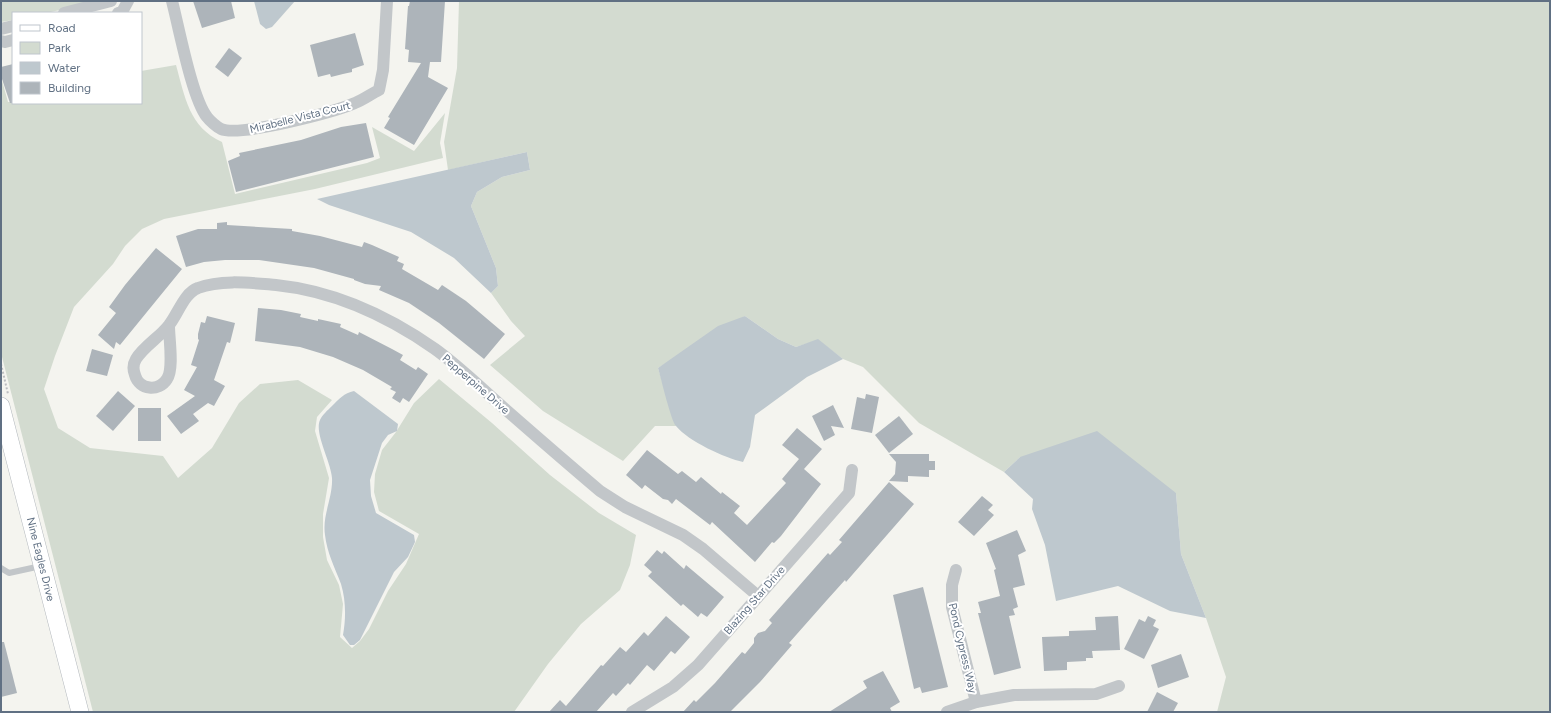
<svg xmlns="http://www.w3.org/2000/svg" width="1551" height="713" font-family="Figtree,sans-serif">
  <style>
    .green { fill: #d3dbd0 }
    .water { fill: #bec8ce }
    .building { fill: #adb4ba }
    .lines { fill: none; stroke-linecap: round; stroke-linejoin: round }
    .secondary-casing { stroke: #b4b9be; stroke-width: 18 }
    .path { stroke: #bcbdc0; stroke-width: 2; stroke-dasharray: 2 2; stroke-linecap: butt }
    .lane { stroke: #c2c6c9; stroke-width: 6 }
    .street { stroke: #c2c6c9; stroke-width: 12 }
    .secondary { stroke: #fff; stroke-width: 17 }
    .labels { text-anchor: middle; stroke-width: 4; stroke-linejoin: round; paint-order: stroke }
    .street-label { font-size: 11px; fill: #607083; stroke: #fff }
  </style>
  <rect width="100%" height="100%" fill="#f4f4ef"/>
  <g class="green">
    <path d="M 1,1 L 102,1 L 46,13 L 13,13 L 13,20 L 1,22 Z"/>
    <path d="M 459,1 L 1550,1 L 1550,712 L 1217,712 L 1226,677 L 1206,618 L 1181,554 L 1176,493 L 1020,457 L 1004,472 L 919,423 L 863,367 L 843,359 L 818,340 L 796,347 L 778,339 L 745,316 L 658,368 L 676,426 L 655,426 L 623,461 L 543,411 L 490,365 L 525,336 L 511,321 L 491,293 L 498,286 L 496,268 L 471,206 L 477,192 L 502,177 L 530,170 L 527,152 L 448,170 L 444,142 L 457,68 Z"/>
    <path d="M 176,65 C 185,97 189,127 222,142 L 235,194 L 367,163 L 380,158 L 372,127 L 414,151 L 445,113 L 440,143 L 443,158 L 315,189 L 164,219 L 142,229 L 125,246 L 113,264 L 74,307 L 55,356 L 44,389 L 58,428 L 90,448 L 163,456 L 178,478 L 212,448 L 239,403 L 260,384 L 298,380 L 332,400 L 317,417 L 315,431 L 329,478 L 323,514 L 323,537 L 327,560 L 339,585 L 343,604 L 340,637 L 352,648 L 360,641 L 369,629 L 388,591 L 406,564 L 419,534 L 379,511 L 374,492 L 375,474 L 382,450 L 396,432 L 414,403 L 439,379 L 492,423 L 550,475 L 599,513 L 636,535 L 630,565 L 620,590 L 581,624 L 548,664 L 514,712 L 93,712 L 1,353 L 1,77 L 8,102 L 141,103 L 141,71 Z"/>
  </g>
  <g class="water">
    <path d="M 254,1 L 295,1 L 272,27 L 266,29 L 260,24 Z"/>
    <path d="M 527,152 L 530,170 L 502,177 L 477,192 L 471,206 L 496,268 L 498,286 L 491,293 L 454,258 L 411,232 L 329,205 L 317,199 Z"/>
    <path d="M 745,316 L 778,339 L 796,347 L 818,339 L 843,359 L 807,377 L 755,415 L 750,447 L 743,462 C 725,458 688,441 676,426 C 671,421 661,378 658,368 L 718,326 Z"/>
    <path d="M 354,391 L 398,424 L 397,431 L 388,435 L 382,443 L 370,480 L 371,496 L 376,513 L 414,535 L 415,542 L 408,557 L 394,572 L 360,640 L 354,645 L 350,645 L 343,635 C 346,619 346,600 341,584 C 335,568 327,553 325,535 C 322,515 333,498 332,478 C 331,462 314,433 320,420 C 322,415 328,410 332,406 C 339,399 344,393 354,391 Z"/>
    <path d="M 1097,431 L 1176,493 L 1181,554 L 1206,618 L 1170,611 L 1118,586 L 1056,601 L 1045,545 L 1032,509 L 1033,499 L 1004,472 L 1020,457 Z"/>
  </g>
  <g class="building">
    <path d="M 193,1 L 231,1 L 235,18 L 202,28 Z"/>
    <path d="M 410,1 L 445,1 L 441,62 L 430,62 L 428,77 L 448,88 L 414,145 L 384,128 L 390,118 L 388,117 L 421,63 L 408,62 L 409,50 L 405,49 L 408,6 L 409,6 Z"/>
    <path d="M 355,33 L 364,65 L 352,69 L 352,72 L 343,74 L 331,77 L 330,74 L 318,77 L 310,45 Z"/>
    <path d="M 229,48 L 242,58 L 228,77 L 215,67 Z"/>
    <path d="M 13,64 L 13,103 L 10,103 L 1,76 L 1,67 Z"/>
    <path d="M 366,123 L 374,157 L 236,192 L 228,161 L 240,156 L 239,153 L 301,140 L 341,127 Z"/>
    <path d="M 227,222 L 227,225 L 292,229 L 292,231 L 320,236 L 362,247 L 364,242 L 372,245 L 399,257 L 397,261 L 404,264 L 402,269 L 438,290 L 442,285 L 466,301 L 505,334 L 484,359 L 439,323 L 409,303 L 379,290 L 381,286 L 365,284 L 354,280 L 354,279 L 314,268 L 259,260 L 225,260 L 204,262 L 186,267 L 176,236 L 198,229 L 217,229 L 217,223 Z"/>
    <path d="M 156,248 L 182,269 L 120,345 L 116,342 L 114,349 L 98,335 L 116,313 L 109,307 L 125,285 Z"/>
    <path d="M 258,308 L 281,310 L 301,314 L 300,317 L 318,321 L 318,319 L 341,324 L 340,327 L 358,335 L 359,332 L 392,349 L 403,355 L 400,360 L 416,370 L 418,367 L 428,374 L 409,402 L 403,398 L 400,403 L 392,398 L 396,392 L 390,389 L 392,387 L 363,370 L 333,357 L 300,347 L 255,341 Z"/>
    <path d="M 207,316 L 235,323 L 230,343 L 227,342 L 214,380 L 225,386 L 214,406 L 208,403 L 193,414 L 199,421 L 181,434 L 167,416 L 195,396 L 184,390 L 197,367 L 191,365 L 199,340 L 198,339 L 198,334 L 201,322 L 205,323 Z"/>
    <path d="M 92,349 L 113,355 L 107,376 L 86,371 Z"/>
    <path d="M 118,391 L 135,406 L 113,431 L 96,416 Z"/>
    <path d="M 866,394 L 879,397 L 872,433 L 851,429 L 857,397 L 865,399 Z"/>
    <path d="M 833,405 L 844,428 L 831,426 L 835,435 L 824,441 L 812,416 Z"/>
    <rect x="138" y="408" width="23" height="33"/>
    <path d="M 899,416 L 913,434 L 889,453 L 875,435 Z"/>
    <path d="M 797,428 L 822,449 L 804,469 L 821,484 L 781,536 L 774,543 L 772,542 L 755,562 L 712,522 L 710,525 L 676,499 L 672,504 L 668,500 L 663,499 L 645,485 L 642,489 L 626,475 L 647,450 L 678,474 L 682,471 L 696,482 L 701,477 L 721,494 L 722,492 L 740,506 L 734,513 L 747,525 L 786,483 L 782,479 L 799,459 L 782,445 Z"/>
    <path d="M 889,454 L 929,454 L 929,461 L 935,461 L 935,470 L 929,470 L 929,477 L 908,476 L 908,482 L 889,481 L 895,474 L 896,462 Z"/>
    <path d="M 889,482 L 914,504 L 846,582 L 845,580 L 827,600 L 789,643 L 792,645 L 760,682 L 730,712 L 683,712 L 694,700 L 696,702 L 715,683 L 742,652 L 745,654 L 754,643 L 754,638 L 758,633 L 765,631 L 772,623 L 769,620 L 828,553 L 830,555 L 842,542 L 839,540 Z"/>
    <path d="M 982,496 L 993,505 L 988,510 L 994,515 L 974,536 L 958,522 Z"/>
    <path d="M 1017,530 L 1026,551 L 1018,555 L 1025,585 L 1013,588 L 1018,607 L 1013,609 L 1015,615 L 1009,616 L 1021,668 L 994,675 L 978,613 L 981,613 L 978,602 L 1000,596 L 994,570 L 996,569 L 986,543 Z"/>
    <path d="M 657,550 L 662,554 L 664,551 L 684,569 L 686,565 L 724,597 L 707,617 L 701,613 L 698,617 L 683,604 L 681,606 L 648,576 L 652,572 L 644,565 Z"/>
    <path d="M 923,587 L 948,687 L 922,693 L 920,687 L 914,689 L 893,595 Z"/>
    <path d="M 666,616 L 690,637 L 675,654 L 671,651 L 654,671 L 647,665 L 630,685 L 628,683 L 616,696 L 613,693 L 596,712 L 549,712 L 560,700 L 566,706 L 601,665 L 603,666 L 620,647 L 626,652 L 644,632 L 648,636 Z"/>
    <path d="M 1118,616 L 1120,650 L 1092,651 L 1093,658 L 1086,658 L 1086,661 L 1067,662 L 1067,670 L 1044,671 L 1042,637 L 1069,636 L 1069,631 L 1096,630 L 1095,617 Z"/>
    <path d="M 1148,616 L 1156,620 L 1153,626 L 1159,629 L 1144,659 L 1124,649 L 1139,619 L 1145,622 Z"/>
    <path d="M 1,642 L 4,642 L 17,693 L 1,697 Z"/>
    <path d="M 1181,654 L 1189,677 L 1158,688 L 1151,665 Z"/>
    <path d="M 883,671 L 900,702 L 890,708 L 892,712 L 829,712 L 867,688 L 863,681 Z"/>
    <path d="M 1157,692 L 1178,703 L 1173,712 L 1147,712 Z"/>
  </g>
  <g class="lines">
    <g class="secondary-casing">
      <path id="secondary" d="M 1,406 L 80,712"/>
    </g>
    <path class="path" d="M 1,364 L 8,394"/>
    <path class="lane" d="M 1,568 L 9,573 L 41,566"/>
    <g class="street">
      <path d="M 172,1 C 179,28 192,98 207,117 C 210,121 217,127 221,129 C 240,137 334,112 355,103 C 363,100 371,94 379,90 L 383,70 L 387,1"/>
      <path d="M 64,13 L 111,1"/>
      <path d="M 118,13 L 122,12 L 128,1"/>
      <path d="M 1,29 L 13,26"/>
      <path d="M 1,41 L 5,42 L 13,40"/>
      <path d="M 169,326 C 169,339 174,369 167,379 C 159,392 139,390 135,375 C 133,370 133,364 136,359 C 144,346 160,337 169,325 C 178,314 184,293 198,288 C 221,279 252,283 276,285 C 334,291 388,316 435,349 C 460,367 482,389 505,409 C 537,437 568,464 600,491 L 625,507 L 683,535 L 703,549 L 758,596"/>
      <path d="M 956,570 L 952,585 L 952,607 L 976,702"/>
      <path d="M 632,712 L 673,687 L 698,665 L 849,493 L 852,470"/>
      <path d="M 947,712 L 976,702 L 1014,695 L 1096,694 L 1119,686"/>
    </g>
    <use href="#secondary" class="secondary"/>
  </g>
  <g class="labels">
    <g class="street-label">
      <text transform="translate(300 117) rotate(-14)" y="4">Mirabelle Vista Court</text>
      <text transform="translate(476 384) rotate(41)" y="4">Pepperpine Drive</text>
      <text transform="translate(41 559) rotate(76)" y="4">Nine Eagles Drive</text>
      <text transform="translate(754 600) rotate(-49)" y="4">Blazing Star Drive</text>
      <text transform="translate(963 648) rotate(77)" y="4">Pond Cypress Way</text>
    </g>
  </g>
  <rect width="1551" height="713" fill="none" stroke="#607083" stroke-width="4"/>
  <rect x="12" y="12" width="130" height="92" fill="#ffffff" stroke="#bfc6cd"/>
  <rect x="20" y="25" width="20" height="6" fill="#ffffff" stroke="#bfc6cd"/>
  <text x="48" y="32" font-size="12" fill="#607083">Road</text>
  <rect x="20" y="42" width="20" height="12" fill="#d3dbd0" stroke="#bfc6cd"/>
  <text x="48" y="52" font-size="12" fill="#607083">Park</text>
  <rect x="20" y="62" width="20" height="12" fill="#bec8ce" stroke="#bfc6cd"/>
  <text x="48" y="72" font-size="12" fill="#607083">Water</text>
  <rect x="20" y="82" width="20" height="12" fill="#adb4ba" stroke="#bfc6cd"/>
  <text x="48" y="92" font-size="12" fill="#607083">Building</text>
</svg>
